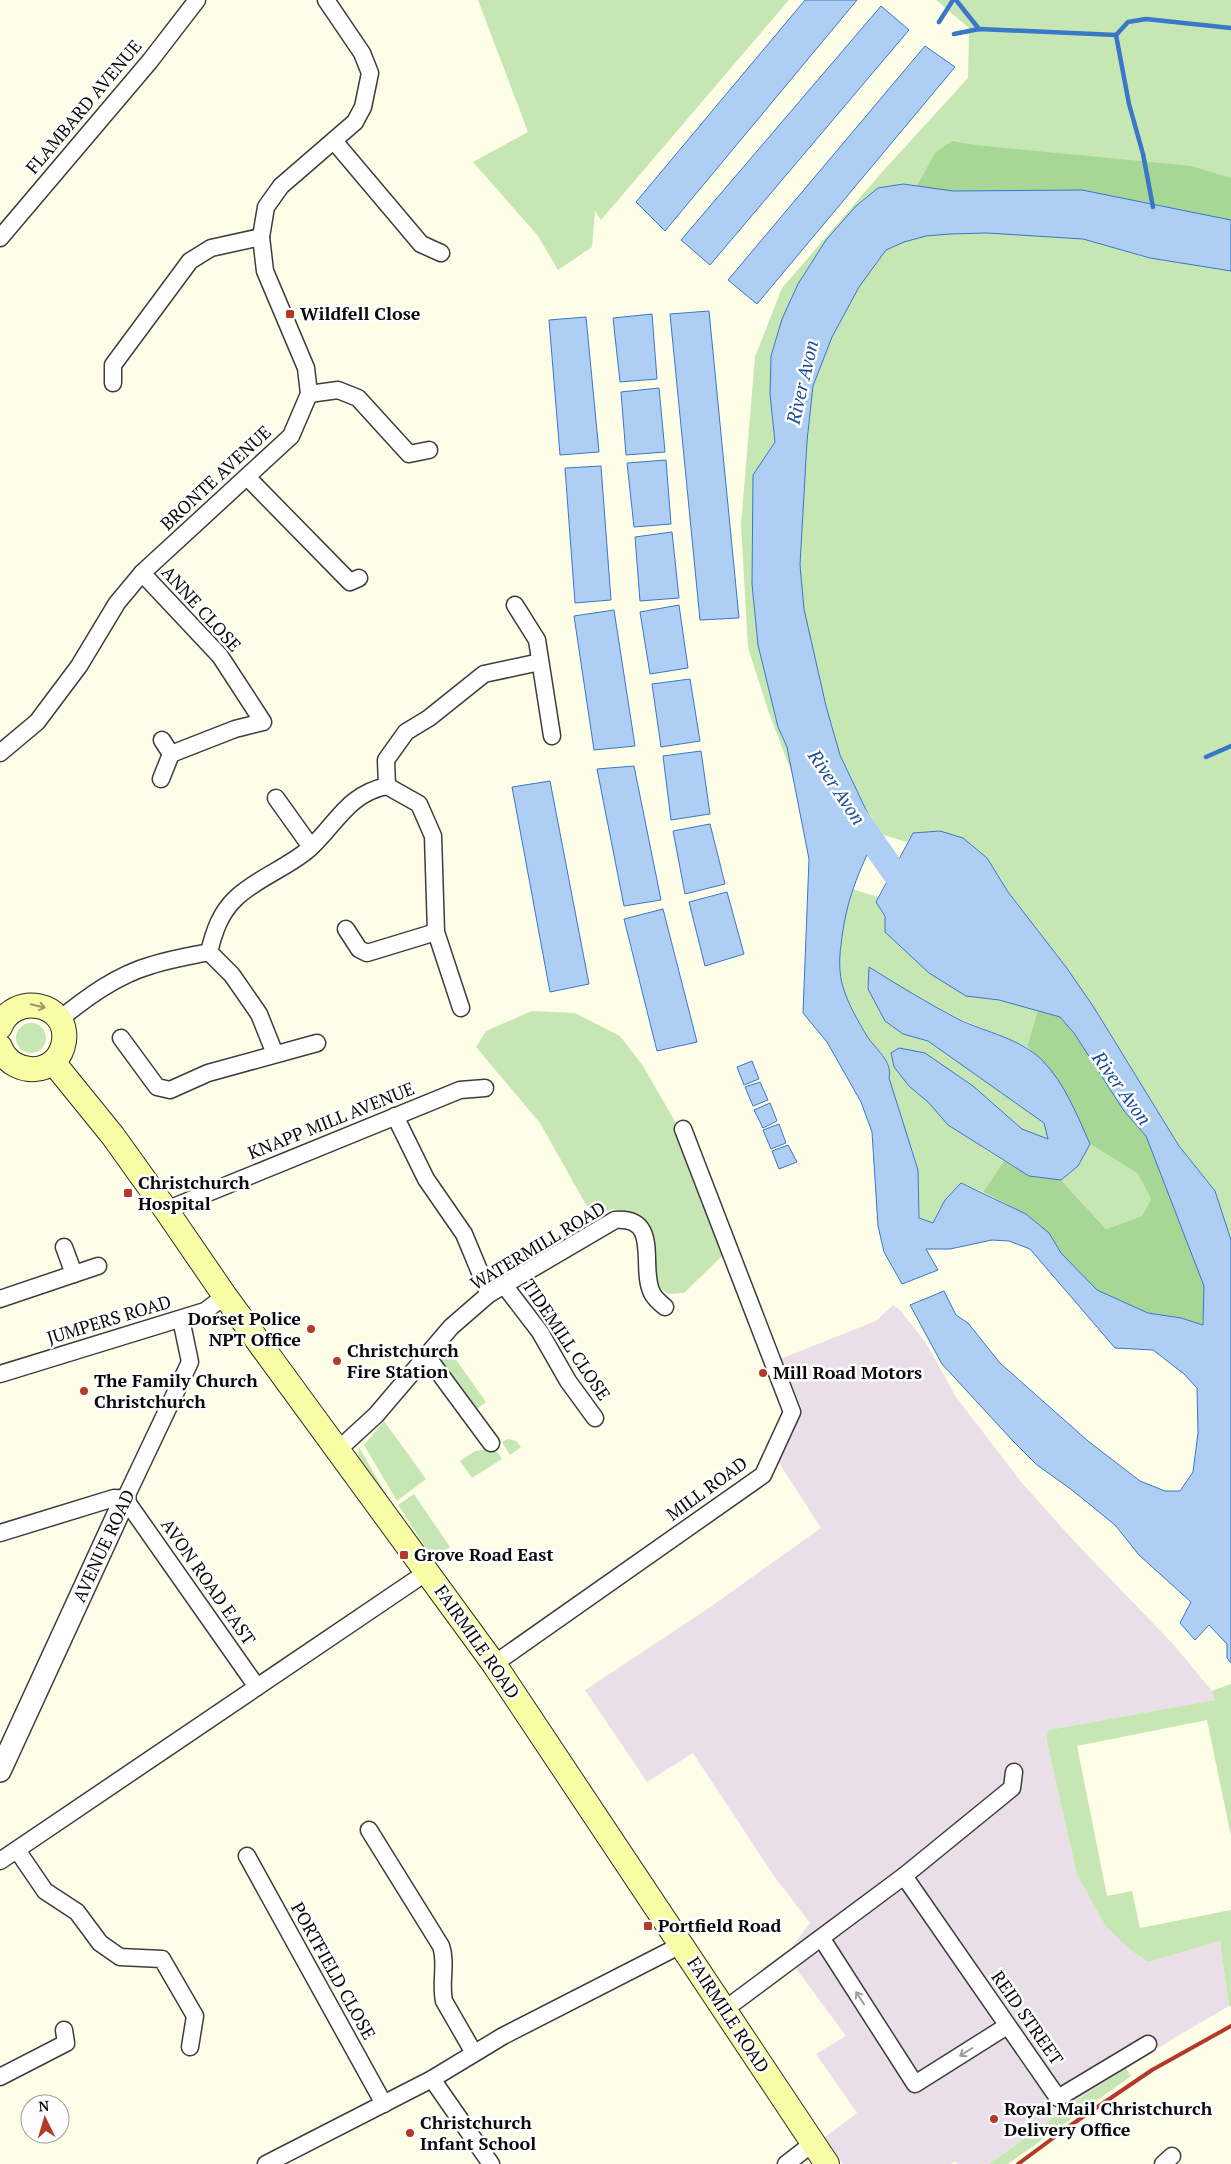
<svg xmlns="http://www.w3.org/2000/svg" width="1231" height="2164" font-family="'PT Serif',serif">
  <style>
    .industrial { fill: #eadee9 }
    .green { fill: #c6e7b4 }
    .forest { fill: #a7d794 }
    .water { fill: #afcef4; stroke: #3977c8 }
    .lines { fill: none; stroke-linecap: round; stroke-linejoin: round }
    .stream { stroke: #3977c8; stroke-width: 4.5 }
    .river { stroke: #afcef4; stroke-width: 25 }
    .minor-casing { stroke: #3d3d3d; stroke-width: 19 }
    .tertiary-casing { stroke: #3d3d3d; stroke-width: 24 }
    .secondary-casing { stroke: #2c2c2c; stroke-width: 26 }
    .minor { stroke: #fff; stroke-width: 16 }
    .tertiary { stroke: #fff; stroke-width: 21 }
    .secondary { stroke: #f7fca5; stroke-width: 24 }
    .rail { stroke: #b53928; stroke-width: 4 }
    .oneway { stroke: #989b67 }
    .oneway2 { stroke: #9d9d9d }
    .poi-dot { fill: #b53928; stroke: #fff; stroke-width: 2 }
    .labels { text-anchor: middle; stroke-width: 5; stroke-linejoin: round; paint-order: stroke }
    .street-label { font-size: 18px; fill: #0a0a0a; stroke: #fff }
    .poi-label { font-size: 18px; font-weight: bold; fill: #0a0a0a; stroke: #fff; text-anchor: start }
    .water-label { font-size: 19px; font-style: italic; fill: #194b97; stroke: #fff }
  </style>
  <rect width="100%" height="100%" fill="#fefee8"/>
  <path class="industrial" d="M 893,1305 L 900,1310 L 926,1343 L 956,1397 L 1022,1483 L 1074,1541 L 1173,1644 L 1212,1691 L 1216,1700 L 1048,1730 L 1046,1738 L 1077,1875 L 1106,1927 L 1133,1952 L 1148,1962 L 1220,1941 L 1229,2006 L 1174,2038 L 1076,2101 L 989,2164 L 958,2164 L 955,2161 L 951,2164 L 843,2164 L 824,2138 L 857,2113 L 816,2054 L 846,2036 L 786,1955 L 810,1923 L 774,1876 L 693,1753 L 647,1782 L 585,1690 L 706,1610 L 821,1528 L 776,1458 L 792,1434 L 801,1406 L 780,1359 L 876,1321 Z"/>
  <g class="green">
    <path d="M 478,0 L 789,0 L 601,220 L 595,211 L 592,247 L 558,270 L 538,236 L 473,162 L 528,132 Z"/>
    <path d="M 936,0 L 1231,0 L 1231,1240 L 1215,1191 L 1179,1146 L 1093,1006 L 1066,967 L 1008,892 L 987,858 L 963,838 L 941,831 L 913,833 L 907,842 L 877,833 L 847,769 L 794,779 L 768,710 L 748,648 L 741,525 L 755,357 L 782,288 L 883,171 L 968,78 L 969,28 Z"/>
    <path d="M 852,889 L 878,897 L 876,902 L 885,916 L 885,932 L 966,996 L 999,1000 L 1038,1010 L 1027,1047 L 960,1019 L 923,1000 L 903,1034 L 928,1040 L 1044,1123 L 1048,1140 L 1022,1129 L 973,1086 L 909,1086 L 983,1148 L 1004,1161 L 983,1192 L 961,1183 L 945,1200 L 933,1223 L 919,1218 C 916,1171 903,1124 889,1078 C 893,1061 875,1049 867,1036 C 858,1021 848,1004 843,987 C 833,956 843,919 852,889 Z"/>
    <path d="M 532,1011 L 575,1013 L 620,1036 L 643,1066 L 680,1130 L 726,1252 L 684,1293 L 669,1294 L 658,1287 L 647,1230 L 639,1217 L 613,1209 L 593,1217 L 540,1123 L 476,1047 L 486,1031 Z"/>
    <circle cx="31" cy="1038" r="15"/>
    <path d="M 1090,1144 L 1137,1173 L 1151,1199 L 1142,1216 L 1106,1229 L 1061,1180 L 1078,1166 Z"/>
    <path d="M 449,1350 L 486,1402 L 477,1409 L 441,1361 Z"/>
    <path d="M 384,1421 L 426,1479 L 397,1501 L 364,1445 Z"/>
    <path d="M 508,1439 L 516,1441 L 521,1447 L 510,1455 L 502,1442 Z"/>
    <path d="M 359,1447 L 402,1522 L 358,1460 Z"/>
    <path d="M 494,1448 L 502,1459 L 472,1478 L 460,1461 L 475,1451 Z"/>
    <path d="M 414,1494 L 450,1547 L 433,1559 L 398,1505 Z"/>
    <path d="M 1231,1684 L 1231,1836 L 1207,1720 L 1077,1746 L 1107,1896 L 1132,1891 L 1140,1928 L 1231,1910 L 1231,2006 L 1229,2006 L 1220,1941 L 1148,1962 L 1133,1952 L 1106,1927 L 1077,1875 L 1046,1738 L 1048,1730 L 1215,1700 L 1212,1691 Z"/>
    <path d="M 1126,2068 L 1131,2076 L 1008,2164 L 989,2164 L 1076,2101 Z"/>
  </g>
  <g class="forest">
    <path d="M 952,141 L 975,145 L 1191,166 L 1231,178 L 1231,220 L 1082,190 L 953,191 L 917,186 L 935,153 Z"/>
    <path d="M 1038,1010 L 1060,1017 L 1074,1033 L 1124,1111 L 1146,1136 L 1204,1286 L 1203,1325 L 1181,1318 L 1148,1313 L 1097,1290 L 1061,1253 L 1049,1233 L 1026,1214 L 983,1192 L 1004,1161 L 1029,1176 L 1061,1180 L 1106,1229 L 1142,1216 L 1151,1199 L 1137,1173 L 1090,1144 L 1076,1114 L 1044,1062 L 1027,1047 Z"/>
  </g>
  <g class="water">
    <path d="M 805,0 L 857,0 L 665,231 L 636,202 Z"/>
    <path d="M 881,6 L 909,30 L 710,265 L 681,240 Z"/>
    <path d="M 925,46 L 955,67 L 757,304 L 728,280 Z"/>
    <path d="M 903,184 L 953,191 L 1082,190 L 1231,220 L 1231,271 L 1150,258 L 1083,239 L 987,233 L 950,234 L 926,236 L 904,242 L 886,250 L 859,287 L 832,337 L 813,386 L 807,441 L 800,565 L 804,609 L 826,706 L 840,755 L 877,833 C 858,874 846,899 841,945 C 839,960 839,973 843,987 C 848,1004 858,1021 867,1036 C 875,1049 893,1061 889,1078 L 918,1170 L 919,1218 L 933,1223 L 945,1200 L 961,1183 L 1026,1214 L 1049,1233 L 1061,1253 L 1097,1290 L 1148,1313 L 1181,1318 L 1203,1325 L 1204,1286 L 1146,1136 L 1124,1111 L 1074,1033 L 1060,1017 L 999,1000 L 966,996 L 929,973 L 885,932 L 885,916 L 876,902 L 913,833 L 940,831 L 963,838 L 987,858 L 1008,892 L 1066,967 L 1093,1006 L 1179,1146 L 1215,1191 L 1231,1240 L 1231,1663 L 1227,1658 L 1227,1644 L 1209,1625 L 1195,1640 L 1180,1623 L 1191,1602 L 1139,1555 L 1115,1525 L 1072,1490 L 1037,1465 L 1012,1440 L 942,1364 L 910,1305 L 944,1291 L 956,1315 L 968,1323 L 1000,1363 L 1088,1441 L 1140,1481 L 1165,1491 L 1180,1491 L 1193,1472 L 1198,1433 L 1197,1388 L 1184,1374 L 1153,1350 L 1115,1348 L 1030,1249 L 1009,1241 L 992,1240 L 950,1249 L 926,1249 L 938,1270 L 902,1284 L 884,1252 L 878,1226 L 872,1132 L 861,1102 L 827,1042 L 803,1013 L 809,859 L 787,747 L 778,727 L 758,645 L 752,584 L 753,475 L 775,442 L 770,394 L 771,356 L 782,319 L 798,284 L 826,240 L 856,206 L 878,188 Z"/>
    <path d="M 709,311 L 739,618 L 700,620 L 670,314 Z"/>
    <path d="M 652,314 L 657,379 L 620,382 L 613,318 Z"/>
    <path d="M 586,317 L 599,452 L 560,455 L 549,320 Z"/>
    <path d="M 659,388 L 665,452 L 626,455 L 621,392 Z"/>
    <path d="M 666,460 L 671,524 L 634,527 L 627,463 Z"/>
    <path d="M 601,466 L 611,600 L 575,603 L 565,468 Z"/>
    <path d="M 672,532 L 679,598 L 640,601 L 635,537 Z"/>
    <path d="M 679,605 L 688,668 L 650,674 L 640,612 Z"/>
    <path d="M 614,610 L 635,746 L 594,750 L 574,616 Z"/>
    <path d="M 690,679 L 700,741 L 661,747 L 652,684 Z"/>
    <path d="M 701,751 L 710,814 L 671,820 L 663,756 Z"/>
    <path d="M 634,766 L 661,900 L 624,906 L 597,769 Z"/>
    <path d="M 550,781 L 589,984 L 550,992 L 512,787 Z"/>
    <path d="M 710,824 L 725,884 L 685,894 L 673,831 Z"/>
    <path d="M 727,892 L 744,954 L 705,966 L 689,902 Z"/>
    <path d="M 663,909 L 697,1042 L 657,1051 L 624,919 Z"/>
    <path d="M 869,967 C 898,985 927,1003 958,1019 C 987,1033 1020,1038 1043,1061 C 1065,1084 1077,1115 1090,1144 L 1078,1166 L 1061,1180 L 1029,1176 L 948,1125 L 929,1103 L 909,1086 L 894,1067 L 891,1053 L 899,1048 L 925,1053 L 973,1086 L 1022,1129 L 1048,1139 L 1044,1123 L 928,1041 L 903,1034 L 885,1021 L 868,989 Z"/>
    <path d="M 752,1061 L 759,1079 L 744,1085 L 737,1067 Z"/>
    <path d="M 760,1082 L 768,1100 L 753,1106 L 745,1087 Z"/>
    <path d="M 770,1103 L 777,1121 L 763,1128 L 754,1110 Z"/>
    <path d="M 779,1124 L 786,1143 L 771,1149 L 763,1130 Z"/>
    <path d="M 788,1145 L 797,1162 L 779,1169 L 772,1151 Z"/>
  </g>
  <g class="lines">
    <g class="stream">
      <path d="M 956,0 L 979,29"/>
      <path d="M 939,22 L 953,0"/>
      <path d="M 954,34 L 979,29 L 1116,35"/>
      <path d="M 1116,35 L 1129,104 L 1143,154 L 1153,207"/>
      <path d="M 1116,35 L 1128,22 L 1146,19 L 1231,28"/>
      <path d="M 1206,757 L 1231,746"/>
    </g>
    <path class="river" d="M 854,815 L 898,878 L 917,892"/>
    <g class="minor-casing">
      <g id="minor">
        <path d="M 334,141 L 421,244 L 441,253"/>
        <path d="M 0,238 L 150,61 L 197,0"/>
        <path d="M 113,383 L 113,365 L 190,261 L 211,248 L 261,237"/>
        <path d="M 309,394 L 338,390 L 358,398 L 409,454 L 429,450"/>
        <path d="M 247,477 L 350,582 L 359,578"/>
        <path d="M 142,573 L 220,656 L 263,722 L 235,729 L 171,754 L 162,740"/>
        <path d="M 515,605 L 537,640 L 552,736"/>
        <path d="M 0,753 L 37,722 L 79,666 L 117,603 L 142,573 L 291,436 L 309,394 L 306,368 L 265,271 L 261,237 L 266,207 L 281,186 L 355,122 L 363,107 L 370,73 L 362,53 L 326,0"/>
        <path d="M 161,779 L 171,754"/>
        <path d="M 387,786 L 386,760 L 406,732 L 429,718 L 484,674 L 540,662"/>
        <path d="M 276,798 L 311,847"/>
        <path d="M 346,929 L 359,949 L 367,953 L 436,932"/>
        <path d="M 209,952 L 232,975 L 259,1014 L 275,1054"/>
        <path d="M 59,1020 C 87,997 117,975 152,965 C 171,959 190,956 209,952 C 214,932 220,913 236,898 C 257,878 287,868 309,849 C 336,825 347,794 387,786 L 419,804 L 433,836 L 436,932 L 461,1008"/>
        <path d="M 121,1038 L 157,1087 L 170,1090 L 208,1073 L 317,1043"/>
        <path d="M 395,1116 L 426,1179 L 464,1234 L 489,1294"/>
        <path d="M 166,1210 L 460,1090 L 485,1088"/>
        <path d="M 74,1274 L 98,1266"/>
        <path d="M 504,1285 L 540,1332 L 568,1381 L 595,1418"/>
        <path d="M 0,1299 L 74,1274 L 64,1247"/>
        <path d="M 426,1355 L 491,1443"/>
        <path d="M 0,1374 L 205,1311 L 225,1296"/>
        <path d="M 339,1449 L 376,1415 L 451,1327 L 489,1294 L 615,1220 C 662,1216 639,1268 652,1293 C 655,1299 660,1303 665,1307"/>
        <path d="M 125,1499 L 257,1687"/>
        <path d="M 125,1499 L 190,1362 L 181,1319"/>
        <path d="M 0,1533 L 114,1498 L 125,1499"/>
        <path d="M 494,1664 L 763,1475 L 792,1412 L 683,1129"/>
        <path d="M 369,1830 L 441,1946 C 447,1963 440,1982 444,2001 L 474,2053"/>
        <path d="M 17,1850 L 45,1891 L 77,1912 L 100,1943 L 120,1957 L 162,1959 L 195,2016 L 190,2047"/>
        <path d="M 247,1856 L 384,2104"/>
        <path d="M 0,1861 L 427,1572"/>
        <path d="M 904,1876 L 1058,2098 L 1148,2044"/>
        <path d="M 822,1939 L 915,2084 L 1007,2026"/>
        <path d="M 724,2010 L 904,1876 L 1012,1788 L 1014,1772"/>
        <path d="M 0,2077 L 66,2043 L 64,2030"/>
        <path d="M 432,2079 L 491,2164"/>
        <path d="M 266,2164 L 432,2079 L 503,2036 L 681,1945"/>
        <path d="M 786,2164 L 812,2144"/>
        <path d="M 1163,2164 L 1172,2156"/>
      </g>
    </g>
    <g class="tertiary-casing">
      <path id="tertiary" d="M 0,1771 L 125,1499"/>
    </g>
    <g class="secondary-casing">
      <g id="secondary">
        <path d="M 0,1027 C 13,992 69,1002 64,1041 C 59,1077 12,1078 0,1047"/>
        <path d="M 53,1062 L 113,1136 L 166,1210 L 225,1296 L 494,1664 L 827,2164"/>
      </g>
    </g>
    <use href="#minor" class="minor"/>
    <use href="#tertiary" class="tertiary"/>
    <use href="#secondary" class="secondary"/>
    <path class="rail" d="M 1018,2164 L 1068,2127 L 1152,2070 L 1231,2026"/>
  </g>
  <defs><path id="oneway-shaft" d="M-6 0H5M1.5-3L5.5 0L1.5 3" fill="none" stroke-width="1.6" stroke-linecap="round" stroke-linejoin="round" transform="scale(1.25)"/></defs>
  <use class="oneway" href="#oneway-shaft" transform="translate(38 1006) rotate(13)"/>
  <g class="oneway2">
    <use href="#oneway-shaft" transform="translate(860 1998) rotate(-123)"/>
    <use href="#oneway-shaft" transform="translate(966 2052) rotate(148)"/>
  </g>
  <g class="poi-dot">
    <rect x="285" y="309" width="10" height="10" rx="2.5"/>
    <rect x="123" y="1188" width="10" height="10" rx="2.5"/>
    <circle cx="311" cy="1329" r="5"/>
    <circle cx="337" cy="1361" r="5"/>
    <circle cx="763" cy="1373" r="5"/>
    <circle cx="84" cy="1391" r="5"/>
    <rect x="399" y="1550" width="10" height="10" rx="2.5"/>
    <rect x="643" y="1921" width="10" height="10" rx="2.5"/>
    <circle cx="994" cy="2119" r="5"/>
    <circle cx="410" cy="2133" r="5"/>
  </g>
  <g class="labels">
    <g class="street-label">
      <text transform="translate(84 107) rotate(-50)" y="6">FLAMBARD AVENUE</text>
      <text transform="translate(216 478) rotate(-43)" y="6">BRONTE AVENUE</text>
      <text transform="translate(201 609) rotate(48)" y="6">ANNE CLOSE</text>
      <text transform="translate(331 1121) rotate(-22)" y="6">KNAPP MILL AVENUE</text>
      <text transform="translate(538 1246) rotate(-31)" y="6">WATERMILL ROAD</text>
      <text transform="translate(109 1320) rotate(-17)" y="6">JUMPERS ROAD</text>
      <text transform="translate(566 1340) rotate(56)" y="6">TIDEMILL CLOSE</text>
      <text transform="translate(707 1489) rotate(-36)" y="6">MILL ROAD</text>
      <text transform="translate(104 1546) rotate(-65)" y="6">AVENUE ROAD</text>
      <text transform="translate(208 1582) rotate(55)" y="6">AVON ROAD EAST</text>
      <text transform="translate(477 1642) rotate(55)" y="6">FAIRMILE ROAD</text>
      <text transform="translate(333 1971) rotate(61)" y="6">PORTFIELD CLOSE</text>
      <text transform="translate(728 2015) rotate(57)" y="6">FAIRMILE ROAD</text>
      <text transform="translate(1027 2018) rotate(55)" y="6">REID STREET</text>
    </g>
    <g class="poi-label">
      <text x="300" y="320">Wildfell Close</text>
      <text x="138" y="1189">Christchurch<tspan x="138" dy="21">Hospital</tspan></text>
      <text x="301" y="1325" text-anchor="end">Dorset Police<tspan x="301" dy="21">NPT Office</tspan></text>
      <text x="347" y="1357">Christchurch<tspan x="347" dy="21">Fire Station</tspan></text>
      <text x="773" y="1379">Mill Road Motors</text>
      <text x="94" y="1387">The Family Church<tspan x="94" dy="21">Christchurch</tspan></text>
      <text x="414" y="1561">Grove Road East</text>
      <text x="658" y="1932">Portfield Road</text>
      <text x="1004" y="2115">Royal Mail Christchurch<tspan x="1004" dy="21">Delivery Office</tspan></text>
      <text x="420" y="2129">Christchurch<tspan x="420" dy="21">Infant School</tspan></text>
    </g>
    <g class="water-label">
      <text transform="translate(802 382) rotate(-77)" y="7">River Avon</text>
      <text transform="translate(837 787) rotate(56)" y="7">River Avon</text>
      <text transform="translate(1122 1088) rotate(54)" y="7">River Avon</text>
    </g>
  </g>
  <g transform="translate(45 2119) rotate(355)"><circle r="24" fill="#ffffff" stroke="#9d9d9d"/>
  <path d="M0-4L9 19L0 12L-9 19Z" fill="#b53928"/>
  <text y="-8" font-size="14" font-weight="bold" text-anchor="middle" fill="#0a0a0a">N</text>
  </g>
</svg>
